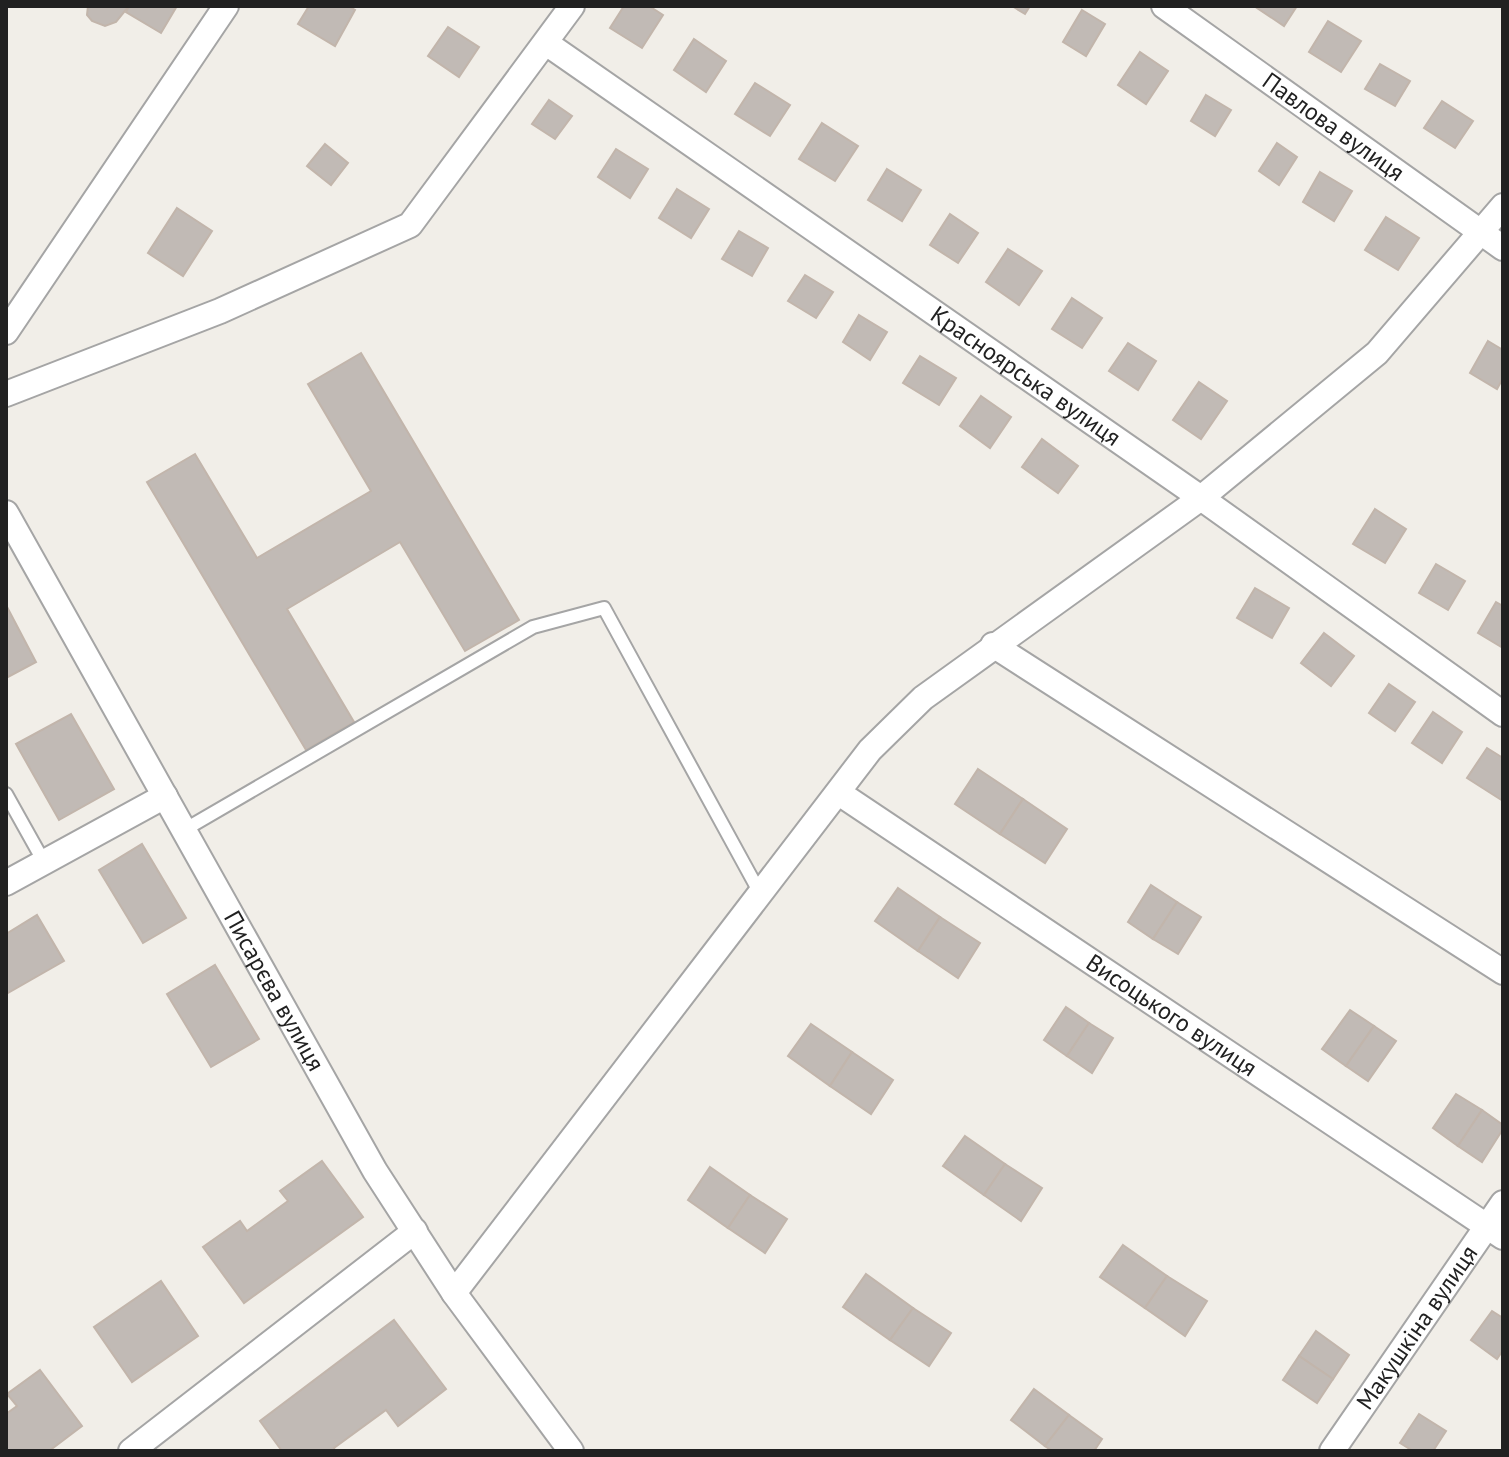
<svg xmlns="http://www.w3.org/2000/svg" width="1509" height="1457" font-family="'PT Sans',sans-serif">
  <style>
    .building { fill: #c1bab5; stroke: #c2b5ab; stroke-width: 2 }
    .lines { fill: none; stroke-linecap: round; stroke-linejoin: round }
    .service-casing { stroke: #a5a5a5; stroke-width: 16 }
    .minor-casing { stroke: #a5a5a5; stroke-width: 28 }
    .service { stroke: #fff; stroke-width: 12 }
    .minor { stroke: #fff; stroke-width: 24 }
    .labels { text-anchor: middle; stroke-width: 8; stroke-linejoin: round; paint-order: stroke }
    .street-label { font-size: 24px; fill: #212121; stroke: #fff }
  </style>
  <rect width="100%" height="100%" fill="#f1eee8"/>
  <g class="building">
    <path d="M 88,6 L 129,6 L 116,22 L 105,26 L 92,21 L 87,15 Z"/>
    <path d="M 129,6 L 177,6 L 161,33 L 126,12 Z"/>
    <path d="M 309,6 L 348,6 L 355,10 L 335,46 L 298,24 Z"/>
    <path d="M 624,6 L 649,6 L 663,15 L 642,48 L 610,28 Z"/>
    <path d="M 1012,6 L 1030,6 L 1025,14 Z"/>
    <path d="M 1254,6 L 1297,6 L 1284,26 Z"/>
    <path d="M 1082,10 L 1105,24 L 1086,56 L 1063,42 Z"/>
    <path d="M 1328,21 L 1361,41 L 1341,72 L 1309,52 Z"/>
    <path d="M 448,27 L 479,47 L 459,77 L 428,56 Z"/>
    <path d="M 694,39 L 726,61 L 706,92 L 674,70 Z"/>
    <path d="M 1140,52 L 1168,71 L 1146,104 L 1118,85 Z"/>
    <path d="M 1380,64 L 1410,81 L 1395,106 L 1365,89 Z"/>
    <path d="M 755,83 L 790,105 L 770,136 L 735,114 Z"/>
    <path d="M 1206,95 L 1231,110 L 1215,136 L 1191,121 Z"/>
    <path d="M 549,100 L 572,116 L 555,139 L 532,124 Z"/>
    <path d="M 1442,101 L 1473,121 L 1455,148 L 1424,128 Z"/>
    <path d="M 822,123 L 858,146 L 835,181 L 799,159 Z"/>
    <path d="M 1277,143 L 1297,157 L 1279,185 L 1259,171 Z"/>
    <path d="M 325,144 L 348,163 L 331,185 L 307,166 Z"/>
    <path d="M 616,149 L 648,169 L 630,198 L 598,177 Z"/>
    <path d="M 887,169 L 921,190 L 902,221 L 868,200 Z"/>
    <path d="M 1320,172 L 1352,191 L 1334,221 L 1303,202 Z"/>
    <path d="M 677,189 L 709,209 L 691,238 L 659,218 Z"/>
    <path d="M 177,208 L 212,231 L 183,276 L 148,253 Z"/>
    <path d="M 950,214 L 978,233 L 958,263 L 930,245 Z"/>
    <path d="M 1386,217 L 1419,238 L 1398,270 L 1365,250 Z"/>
    <path d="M 739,231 L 768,248 L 752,276 L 722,259 Z"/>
    <path d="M 1008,249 L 1042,271 L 1019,305 L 986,282 Z"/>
    <path d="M 805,275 L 833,292 L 816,318 L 788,301 Z"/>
    <path d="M 1072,298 L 1102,318 L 1082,348 L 1052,329 Z"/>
    <path d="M 859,315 L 887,332 L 870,360 L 843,342 Z"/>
    <path d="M 1488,341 L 1503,350 L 1503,378 L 1497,389 L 1470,373 Z"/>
    <path d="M 1128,343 L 1156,361 L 1138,390 L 1109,371 Z"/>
    <path d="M 361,353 L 519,620 L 465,651 L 400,542 L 287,609 L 354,722 L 306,750 L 147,482 L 195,454 L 257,558 L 371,491 L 308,384 Z"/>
    <path d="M 920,356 L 956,378 L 939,405 L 903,383 Z"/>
    <path d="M 1199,382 L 1227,401 L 1201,439 L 1173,420 Z"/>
    <path d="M 981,396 L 1011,417 L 990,448 L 960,426 Z"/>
    <path d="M 1042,439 L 1078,466 L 1058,493 L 1022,467 Z"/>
    <path d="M 1375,509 L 1406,529 L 1385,563 L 1353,544 Z"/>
    <path d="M 1436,564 L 1465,581 L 1448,610 L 1419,593 Z"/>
    <path d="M 1255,588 L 1289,608 L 1272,638 L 1237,618 Z"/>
    <path d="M 1496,602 L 1503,606 L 1503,648 L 1478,633 Z"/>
    <path d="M 6,605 L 36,662 L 6,678 Z"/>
    <path d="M 1324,633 L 1354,656 L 1331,686 L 1301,663 Z"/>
    <path d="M 1389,684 L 1415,702 L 1395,731 L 1369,713 Z"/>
    <path d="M 1433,712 L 1462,732 L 1442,763 L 1412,743 Z"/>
    <path d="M 71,714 L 114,789 L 59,820 L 16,744 Z"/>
    <path d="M 1487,748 L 1503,758 L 1503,801 L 1467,778 Z"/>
    <path d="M 978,769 L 1023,799 L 1000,834 L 955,804 Z"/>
    <path d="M 1023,799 L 1067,829 L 1045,863 L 1000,834 Z"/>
    <path d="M 142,844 L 186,918 L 143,943 L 99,870 Z"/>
    <path d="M 1151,885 L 1177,902 L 1153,939 L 1128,922 Z"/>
    <path d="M 898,888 L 940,917 L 918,951 L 875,921 Z"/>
    <path d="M 1177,902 L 1201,917 L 1178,954 L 1153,939 Z"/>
    <path d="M 37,915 L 64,961 L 6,994 L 6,934 Z"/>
    <path d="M 940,917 L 980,943 L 958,978 L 918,951 Z"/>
    <path d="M 215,965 L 259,1039 L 211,1067 L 167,994 Z"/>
    <path d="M 1066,1007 L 1089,1023 L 1067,1056 L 1044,1040 Z"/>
    <path d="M 1350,1010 L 1374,1026 L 1346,1066 L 1322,1049 Z"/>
    <path d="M 1089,1023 L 1113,1038 L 1092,1073 L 1067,1056 Z"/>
    <path d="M 811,1024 L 852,1052 L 830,1086 L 788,1056 Z"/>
    <path d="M 1374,1026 L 1396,1041 L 1368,1081 L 1346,1066 Z"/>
    <path d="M 852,1052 L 893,1080 L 871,1114 L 830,1086 Z"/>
    <path d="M 1456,1094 L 1482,1110 L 1458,1146 L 1433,1128 Z"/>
    <path d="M 1482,1110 L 1503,1125 L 1503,1129 L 1482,1162 L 1458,1146 Z"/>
    <path d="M 965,1136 L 1005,1164 L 984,1195 L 943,1166 Z"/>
    <path d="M 322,1161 L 363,1217 L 244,1303 L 203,1247 L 240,1221 L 247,1231 L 288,1201 L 280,1191 Z"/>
    <path d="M 1005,1164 L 1042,1188 L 1021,1221 L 984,1195 Z"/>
    <path d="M 710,1167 L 750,1195 L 728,1228 L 688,1200 Z"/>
    <path d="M 750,1195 L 787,1219 L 765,1253 L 728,1228 Z"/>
    <path d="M 1123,1245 L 1167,1276 L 1145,1308 L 1100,1277 Z"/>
    <path d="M 866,1274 L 913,1308 L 890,1340 L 843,1307 Z"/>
    <path d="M 1167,1276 L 1207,1301 L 1185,1336 L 1145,1308 Z"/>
    <path d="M 161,1281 L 198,1336 L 132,1382 L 94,1327 Z"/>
    <path d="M 913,1308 L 951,1333 L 929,1366 L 890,1340 Z"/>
    <path d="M 1492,1311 L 1503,1318 L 1503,1350 L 1497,1359 L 1471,1340 Z"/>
    <path d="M 394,1320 L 446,1389 L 398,1426 L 386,1410 L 334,1448 L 335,1451 L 282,1451 L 260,1421 Z"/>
    <path d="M 1316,1331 L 1349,1355 L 1333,1379 L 1299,1356 Z"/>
    <path d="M 1299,1356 L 1333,1379 L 1317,1403 L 1283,1380 Z"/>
    <path d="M 40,1370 L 82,1426 L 49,1451 L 6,1451 L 6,1414 L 17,1406 L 7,1394 Z"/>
    <path d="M 1034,1389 L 1069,1415 L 1045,1446 L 1011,1420 Z"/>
    <path d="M 1419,1414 L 1446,1431 L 1433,1451 L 1413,1451 L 1400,1443 Z"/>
    <path d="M 1069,1415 L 1102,1439 L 1094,1451 L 1052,1451 L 1045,1446 Z"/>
  </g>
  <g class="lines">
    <g class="service-casing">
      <g id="service">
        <path d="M 6,794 L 44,862"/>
        <path d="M 184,830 L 533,627 L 604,608 L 760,893"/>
      </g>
    </g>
    <g class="minor-casing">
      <g id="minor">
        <path id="s1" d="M 1164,6 L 1503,248"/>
        <path id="s2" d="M 546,43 L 1201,498 L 1503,714"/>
        <path d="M 6,332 L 226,6"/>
        <path d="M 6,394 L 220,311 L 410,225 L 572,6"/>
        <path id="s3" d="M 6,513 L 375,1171 L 454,1293 L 571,1451"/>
        <path d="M 993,645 L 1503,972"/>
        <path id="s4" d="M 839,793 L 1503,1237"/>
        <path d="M 6,883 L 165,796"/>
        <path d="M 454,1293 L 870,750 L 923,698 L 1201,498 L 1377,353 L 1503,206"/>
        <path d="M 131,1451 L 415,1231"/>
        <path id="s5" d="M 1332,1451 L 1503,1203"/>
      </g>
    </g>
    <use href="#service" class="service"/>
    <use href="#minor" class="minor"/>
  </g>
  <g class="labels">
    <g class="street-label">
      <text dy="8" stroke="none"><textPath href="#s1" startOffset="208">Павлова вулиця</textPath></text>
      <text dy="8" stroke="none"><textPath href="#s2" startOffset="584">Красноярська вулиця</textPath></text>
      <text dy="8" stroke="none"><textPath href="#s3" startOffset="548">Писарєва вулиця</textPath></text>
      <text dy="8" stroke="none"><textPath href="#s4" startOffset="400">Висоцького вулиця</textPath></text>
      <text dy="8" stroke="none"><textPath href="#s5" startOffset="150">Макушкіна вулиця</textPath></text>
    </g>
  </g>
  <rect width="1509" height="1457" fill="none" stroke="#212121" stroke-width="16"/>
</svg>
